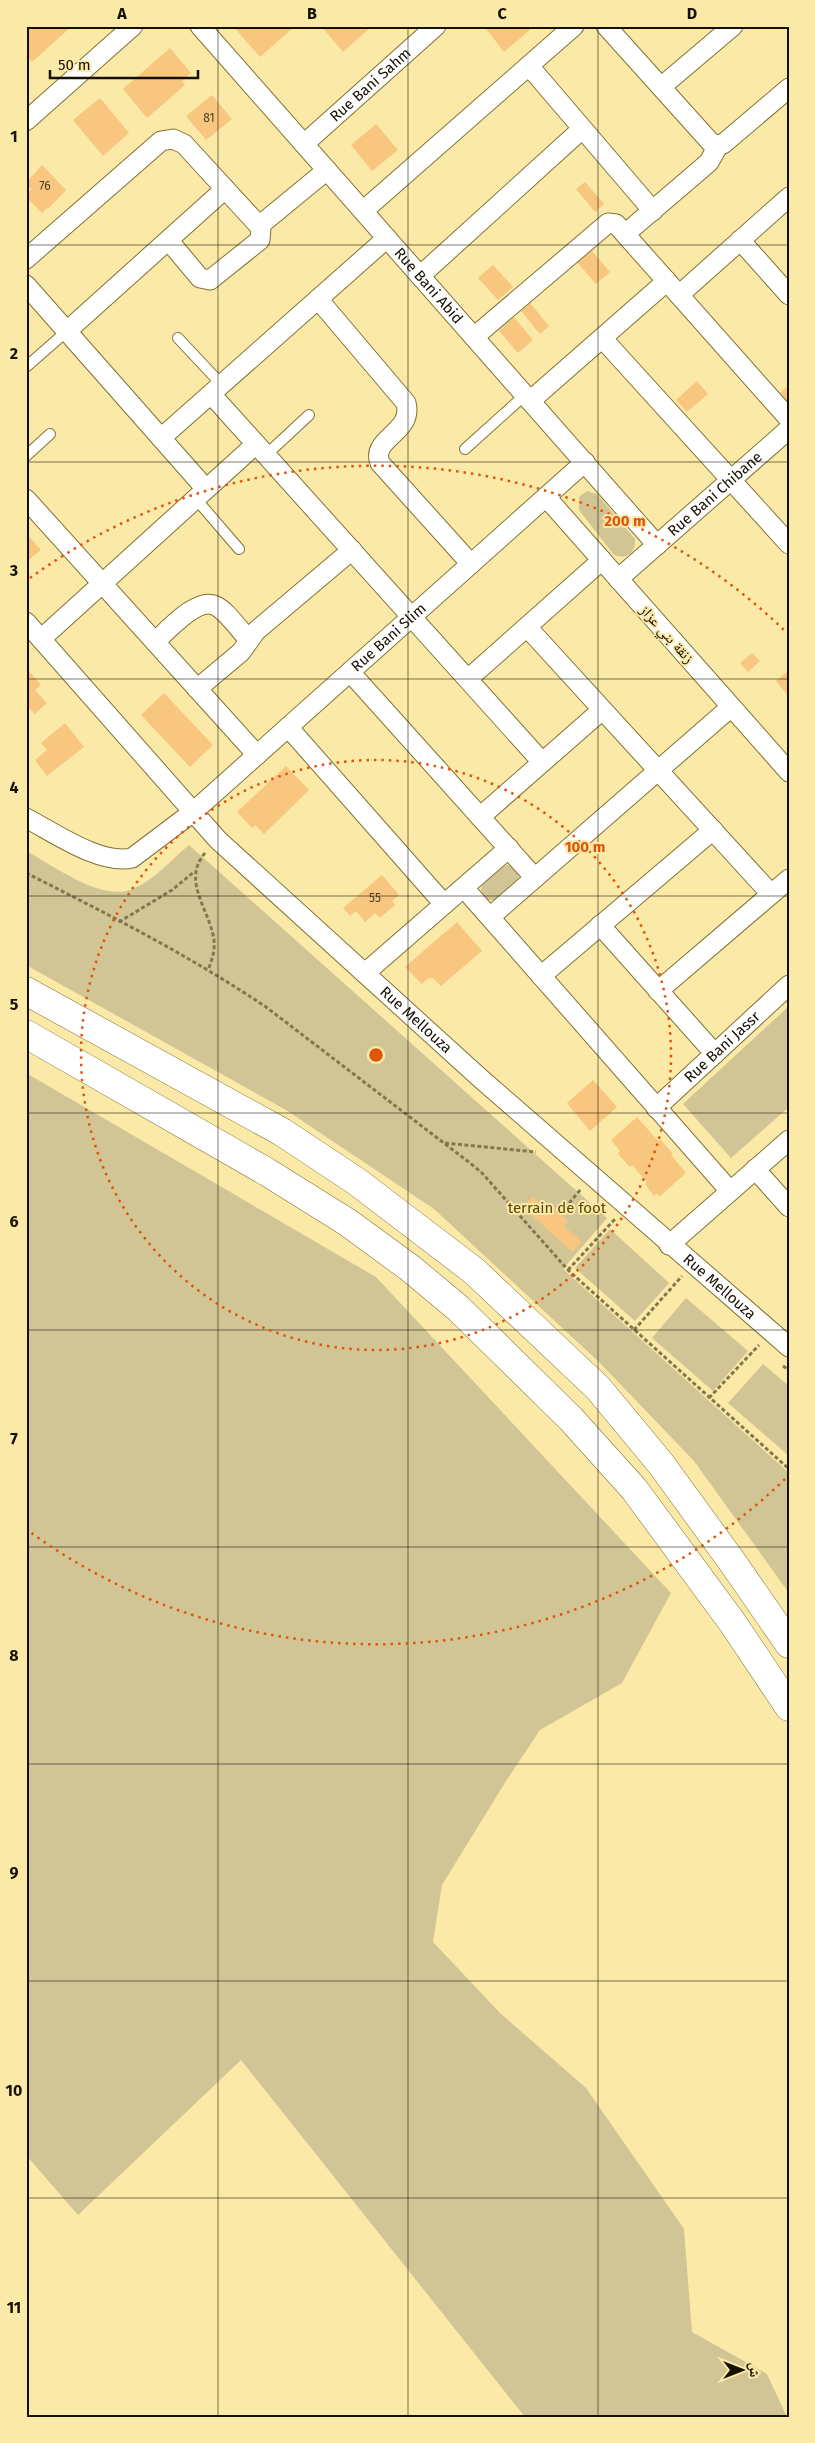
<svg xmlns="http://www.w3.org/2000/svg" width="815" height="2443" font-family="'Fira Sans','Noto Naskh Arabic',sans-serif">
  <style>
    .green { fill: #d2c595 }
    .building { fill: #f8c67f }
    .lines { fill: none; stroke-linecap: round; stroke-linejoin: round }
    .service-casing { stroke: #827233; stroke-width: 12 }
    .minor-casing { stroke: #827233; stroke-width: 21 }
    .trunk-casing { stroke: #827233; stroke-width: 29 }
    .path { stroke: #82774f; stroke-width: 3; stroke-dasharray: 4 2.5; stroke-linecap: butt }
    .service { stroke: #fff; stroke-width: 10 }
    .minor { stroke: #fff; stroke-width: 19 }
    .trunk { stroke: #fff; stroke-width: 28 }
    .grid { fill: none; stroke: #161000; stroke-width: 1; stroke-opacity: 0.55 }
    .ring { fill: none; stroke: #de550b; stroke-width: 2.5; stroke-dasharray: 2.5 5 }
    .labels { text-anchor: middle; stroke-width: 4; stroke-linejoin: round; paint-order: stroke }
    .number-label { font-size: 12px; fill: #4e3e20 }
    .street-label { font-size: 15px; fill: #161000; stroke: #fae9a7 }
    .park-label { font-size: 15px; fill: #564703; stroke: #fae9a7 }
    .centre { fill: #de550b; stroke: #fae9a7; stroke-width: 2.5 }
    .ring-label { font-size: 15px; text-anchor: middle; font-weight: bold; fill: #de550b; stroke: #fae9a7; stroke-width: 4; stroke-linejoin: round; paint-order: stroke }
    .neatline { fill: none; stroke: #161000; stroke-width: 2 }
    .grid-label { font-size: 16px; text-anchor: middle; font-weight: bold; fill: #161000 }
  </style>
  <rect width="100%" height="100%" fill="#fae9a7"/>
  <g class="green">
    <path d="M 587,491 L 597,494 L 635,539 C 636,553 626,560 614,555 L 579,510 L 579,497 Z"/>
    <path d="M 189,845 L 607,1218 L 563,1269 L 789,1473 L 789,1593 L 694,1461 L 599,1362 L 434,1209 L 286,1110 L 26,965 L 26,851 C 55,866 103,904 135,888 C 155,879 172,859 189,845 Z"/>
    <path d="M 509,865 L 518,872 L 519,881 L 497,900 L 486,900 L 481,890 C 482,879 498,866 509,865 Z"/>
    <path d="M 789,1006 L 789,1107 L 731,1158 L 683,1104 Z"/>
    <path d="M 26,1073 L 376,1277 L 671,1593 L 622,1683 L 540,1730 L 506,1781 L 442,1885 L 433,1942 L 500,2013 L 586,2088 L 684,2229 L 692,2332 L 767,2374 L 787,2417 L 525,2417 L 241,2060 L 78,2215 L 26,2155 Z"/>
    <path d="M 610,1229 L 669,1283 L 635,1321 L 575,1268 Z"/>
    <path d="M 686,1298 L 748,1351 L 713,1391 L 652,1338 Z"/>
    <path d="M 763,1364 L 789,1386 L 789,1456 L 728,1403 Z"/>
  </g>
  <g class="building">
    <path d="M 26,26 L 72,26 L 32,62 L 26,55 Z"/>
    <path d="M 233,26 L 295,26 L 260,57 Z"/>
    <path d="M 321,26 L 372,26 L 343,52 Z"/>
    <path d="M 484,26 L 526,26 L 530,30 L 504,52 Z"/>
    <path d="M 170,48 L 191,73 L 182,81 L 185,85 L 147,118 L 123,89 Z"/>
    <path d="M 212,95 L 232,119 L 206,140 L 186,116 Z"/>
    <path d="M 100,98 L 129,133 L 103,156 L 73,120 Z"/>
    <path d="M 376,124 L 398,150 L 372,171 L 351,145 Z"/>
    <path d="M 42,165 L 66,190 L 48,209 L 47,208 L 42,213 L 26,197 L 31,189 L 26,183 Z"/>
    <path d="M 585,182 L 604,204 L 595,212 L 576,189 Z"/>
    <path d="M 590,249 L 610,272 L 596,284 L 576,261 Z"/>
    <path d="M 493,265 L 513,287 L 498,300 L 478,278 Z"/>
    <path d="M 530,303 L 549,326 L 540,334 L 521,311 Z"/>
    <path d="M 514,317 L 533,340 L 518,353 L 499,331 Z"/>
    <path d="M 697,381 L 708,394 L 687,412 L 676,400 Z"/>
    <path d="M 789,385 L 789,403 L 780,393 Z"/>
    <path d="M 26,533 L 41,550 L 26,562 Z"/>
    <path d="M 752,653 L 760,661 L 748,672 L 740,663 Z"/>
    <path d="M 789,670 L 789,697 L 776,681 Z"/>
    <path d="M 29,671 L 41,685 L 35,690 L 47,703 L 35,714 L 30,709 L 26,712 L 26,673 Z"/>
    <path d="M 164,693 L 213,745 L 190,767 L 141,715 Z"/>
    <path d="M 65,723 L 84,747 L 47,776 L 35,760 L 47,750 L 41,743 Z"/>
    <path d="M 286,766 L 309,790 L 264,834 L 255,825 L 252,828 L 237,812 Z"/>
    <path d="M 382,875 L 399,895 L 392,901 L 395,905 L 380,918 L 375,913 L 365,922 L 356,911 L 350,916 L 343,908 Z"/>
    <path d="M 457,922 L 482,951 L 441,986 L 433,978 L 427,979 L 422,984 L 405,967 Z"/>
    <path d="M 593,1080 L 617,1107 L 590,1131 L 567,1103 Z"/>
    <path d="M 637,1117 L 658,1141 L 660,1139 L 673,1154 L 671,1155 L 686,1173 L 659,1197 L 657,1193 L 654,1196 L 645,1184 L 647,1182 L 632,1165 L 630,1167 L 618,1154 L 620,1151 L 611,1140 Z"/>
    <path d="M 533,1197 L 549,1212 L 553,1207 L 568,1221 L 564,1226 L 582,1242 L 572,1252 L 523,1207 Z"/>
  </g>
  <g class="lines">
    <g class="service-casing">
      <g id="service">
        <path d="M 178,338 L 222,385"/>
        <path d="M 26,367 L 67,331"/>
        <path d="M 465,449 L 525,395"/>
        <path d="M 266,455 L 309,415"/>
        <path d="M 26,456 L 50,434"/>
        <path d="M 196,499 L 239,549"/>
      </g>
    </g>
    <g class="minor-casing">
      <g id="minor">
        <path id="s1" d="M 200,26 L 657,545"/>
        <path d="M 606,26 L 713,145 L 723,144 L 789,88"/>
        <path d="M 529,66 L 653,211"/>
        <path d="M 661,87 L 733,26"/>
        <path d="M 26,121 L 133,26"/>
        <path id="s2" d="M 304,144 L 436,26"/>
        <path d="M 363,211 L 574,26"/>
        <path d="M 259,226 L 327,170"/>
        <path d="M 625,234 L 701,169 L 709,162 L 718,146"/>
        <path d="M 740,240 L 789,295"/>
        <path d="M 26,259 L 161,141 L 173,139 L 184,144 L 261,228 L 260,240 L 210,280 L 200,278 L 169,241"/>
        <path d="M 420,276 L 582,129"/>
        <path d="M 26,285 L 206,489"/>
        <path d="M 679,295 L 789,197"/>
        <path d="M 318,299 L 406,403 C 414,433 370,438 380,463 L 471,564"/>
        <path d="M 67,331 L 225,189"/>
        <path d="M 474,337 L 608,223 L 616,224 L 789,419"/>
        <path d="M 602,338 L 789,544"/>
        <path d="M 211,394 L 542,762"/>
        <path d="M 530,401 L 667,281"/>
        <path d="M 161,438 L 387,238"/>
        <path d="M 546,497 L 789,772"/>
        <path d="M 26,499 L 257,755"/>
        <path id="s3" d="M 618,579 L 789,429"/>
        <path id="s4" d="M 26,622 L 218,840 L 480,1078 L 789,1347"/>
        <path d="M 527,627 L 771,894"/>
        <path d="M 41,639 L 256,444"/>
        <path d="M 155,642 C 168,630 198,596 216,606 C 228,612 239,630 249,640"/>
        <path d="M 350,672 L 535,878"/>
        <path d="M 468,679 L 602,560"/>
        <path d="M 197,689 L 241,652 L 256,631 L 352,550"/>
        <path d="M 288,727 L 444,904"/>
        <path d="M 480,817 L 602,710"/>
        <path id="s5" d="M 26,818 C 55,833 100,865 132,858 L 193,812 L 585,462"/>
        <path d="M 464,888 L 730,1191"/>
        <path d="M 490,917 L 731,707"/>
        <path d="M 600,925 L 715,1054"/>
        <path d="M 365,973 L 509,848"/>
        <path d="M 541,976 L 713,830"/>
        <path d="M 658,991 L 789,879"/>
        <path id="s6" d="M 656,1108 L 789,985"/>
        <path d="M 755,1169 L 789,1207"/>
        <path d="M 669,1245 L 789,1140"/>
      </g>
    </g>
    <g class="trunk-casing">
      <g id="trunk">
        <path d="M 26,991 L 282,1132 L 356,1181 L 474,1271 L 598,1388 L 661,1464 L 733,1563 L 789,1644"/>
        <path d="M 26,1034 L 267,1172 L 347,1222 L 410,1268 L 458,1308 L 571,1419 L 634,1489 L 732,1622 L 789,1707"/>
      </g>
    </g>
    <g class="path">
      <path d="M 205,853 C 181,881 210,910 214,940 C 215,951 212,960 208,970"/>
      <path d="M 26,873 C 108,914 190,956 266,1007 L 470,1163 L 482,1173 L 568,1270 L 789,1469"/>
      <path d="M 119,922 L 172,890 L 194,872"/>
      <path d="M 445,1143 L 536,1152"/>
      <path d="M 565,1208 L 581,1189"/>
      <path d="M 568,1270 L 615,1219"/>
      <path d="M 634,1330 L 682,1276"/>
      <path d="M 783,1366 L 789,1370"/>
      <path d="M 709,1398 L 759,1345"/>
    </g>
    <use href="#service" class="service"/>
    <use href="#minor" class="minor"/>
    <use href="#trunk" class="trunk"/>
  </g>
  <path class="grid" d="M 218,26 L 218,2417M 408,26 L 408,2417M 598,26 L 598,2417M 26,245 L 789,245M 26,462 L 789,462M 26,679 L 789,679M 26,896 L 789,896M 26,1113 L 789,1113M 26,1330 L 789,1330M 26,1547 L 789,1547M 26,1764 L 789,1764M 26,1981 L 789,1981M 26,2198 L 789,2198"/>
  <g class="ring">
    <circle cx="376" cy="1055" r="295"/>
    <path d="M785 1479A589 589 0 0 1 30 1532M30 578A589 589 0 0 1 785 631"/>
  </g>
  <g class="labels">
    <g class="number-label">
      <text x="209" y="122">81</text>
      <text x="45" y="190">76</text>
      <text x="375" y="902">55</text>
    </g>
    <g class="street-label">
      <text dy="5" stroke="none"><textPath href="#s2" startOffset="89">Rue Bani Sahm</textPath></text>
      <text dy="5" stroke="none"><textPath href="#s1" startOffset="346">Rue Bani Abid</textPath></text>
      <text dy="5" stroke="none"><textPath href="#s3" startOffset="129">Rue Bani Chibane</textPath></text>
      <text transform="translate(667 634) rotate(48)" y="5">زنقة بني عزاز</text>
      <text dy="5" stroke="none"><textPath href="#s5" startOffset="454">Rue Bani Slim</textPath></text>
      <text dy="5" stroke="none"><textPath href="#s4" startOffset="558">Rue Mellouza</textPath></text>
      <text dy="5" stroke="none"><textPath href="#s6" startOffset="90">Rue Bani Jassr</textPath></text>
      <text dy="5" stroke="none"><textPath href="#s4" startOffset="962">Rue Mellouza</textPath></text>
    </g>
    <g class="park-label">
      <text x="557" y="1213">terrain de foot</text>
    </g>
  </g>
  <circle cx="376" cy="1055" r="8" class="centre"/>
  <g class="ring-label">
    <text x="625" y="526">200 m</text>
    <text x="585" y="852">100 m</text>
  </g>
  <rect width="815" height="2443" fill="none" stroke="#fae9a7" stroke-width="55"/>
  <g transform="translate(742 2370) rotate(90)" stroke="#fae9a7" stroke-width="4" paint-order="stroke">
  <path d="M0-4L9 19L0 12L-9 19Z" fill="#161000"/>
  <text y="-8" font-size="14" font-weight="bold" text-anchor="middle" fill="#161000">ش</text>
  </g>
  <path d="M50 70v8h148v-8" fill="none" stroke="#161000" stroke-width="2.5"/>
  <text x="58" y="70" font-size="15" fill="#161000" stroke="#fae9a7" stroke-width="4" paint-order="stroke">50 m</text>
  <rect x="28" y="28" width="760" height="2388" class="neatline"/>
  <g class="grid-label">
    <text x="122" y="19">A</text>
    <text x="312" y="19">B</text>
    <text x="502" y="19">C</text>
    <text x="692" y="19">D</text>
    <text x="14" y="142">1</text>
    <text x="14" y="359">2</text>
    <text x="14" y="576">3</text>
    <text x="14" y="793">4</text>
    <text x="14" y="1010">5</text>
    <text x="14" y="1227">6</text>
    <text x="14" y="1444">7</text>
    <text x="14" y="1661">8</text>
    <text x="14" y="1878">9</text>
    <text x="14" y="2096">10</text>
    <text x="14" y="2313">11</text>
  </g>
</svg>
